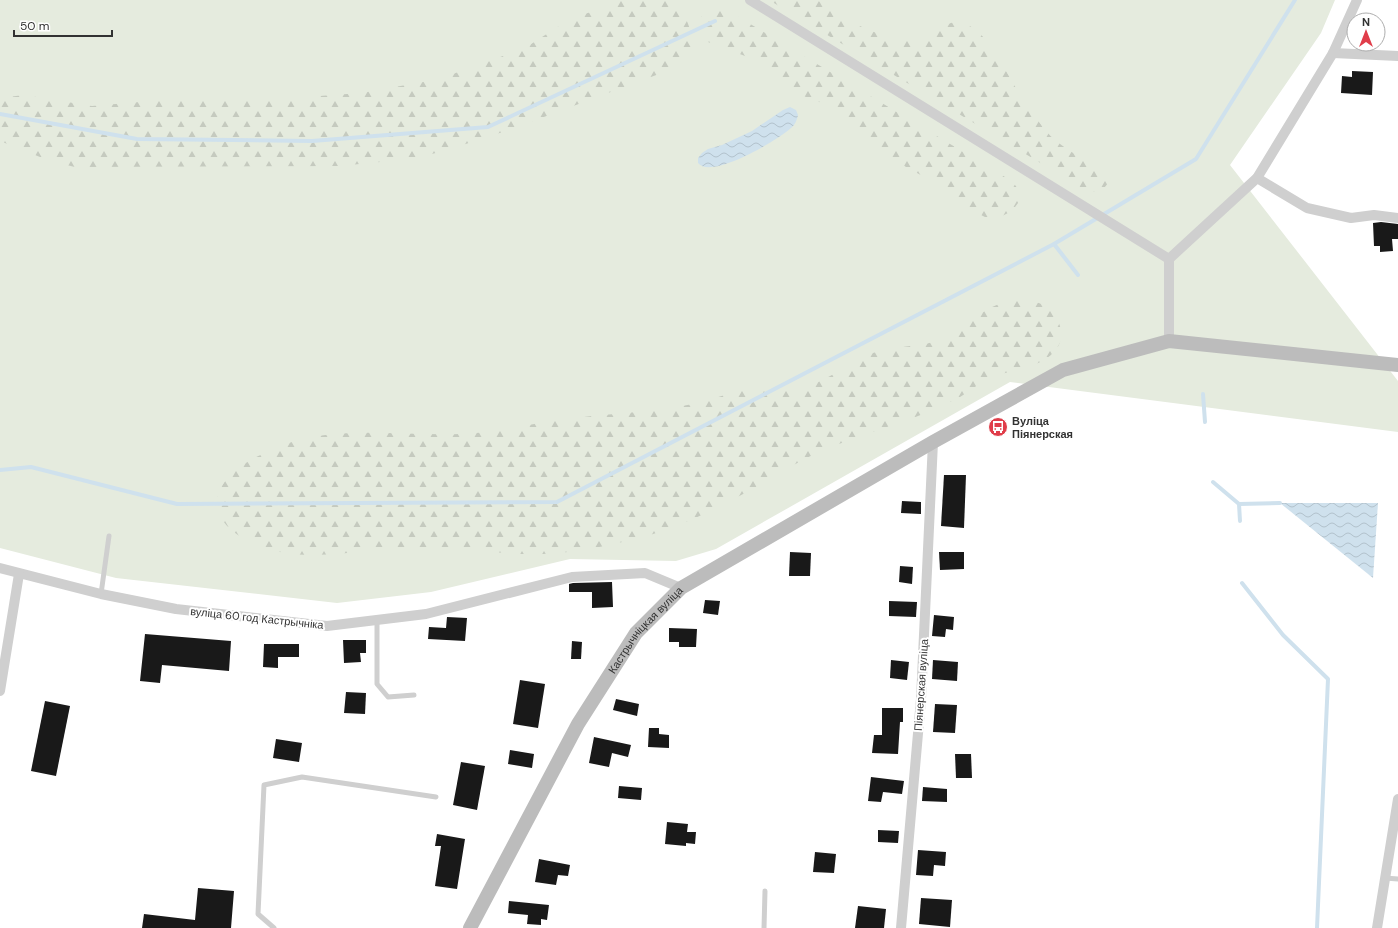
<svg xmlns="http://www.w3.org/2000/svg" width="1398" height="928" font-family="'DM Sans',sans-serif">
  <style>
    .green { fill: #e5ebde }
    .forest { fill: url(#forest-firs) }
    .water { fill: url(#water-waves) }
    .lines { fill: none; stroke-linecap: round; stroke-linejoin: round }
    .stream { stroke: #cfe1ed; stroke-width: 4 }
    .building { fill: #191919 }
    .lane { stroke: #cfcfcf; stroke-width: 5 }
    .street { stroke: #cfcfcf; stroke-width: 10 }
    .secondary { stroke: #bcbcbc; stroke-width: 14 }
    .labels { text-anchor: middle; stroke-width: 4; stroke-linejoin: round; paint-order: stroke }
    .poi-label { font-size: 11px; font-weight: bold; fill: #323232; stroke: #fff; text-anchor: start }
    .street-label { font-size: 11px; fill: #323232; stroke: #fff }
  </style>
  <defs>
    <pattern id="forest-firs" width="22" height="20" patternUnits="userSpaceOnUse"><rect width="22" height="20" fill="#e5ebde"/><path d="M5 1l3.5 6h-7zM16 11l3.5 6h-7z" fill="#c5cabf"/></pattern>
    <pattern id="water-waves" width="16" height="10" patternUnits="userSpaceOnUse"><rect width="16" height="10" fill="#cfe1ed"/><path d="M0 5q4-4 8 0t8 0" fill="none" stroke="#b2c2cc"/></pattern>
  </defs>
  <rect width="100%" height="100%" fill="#fff"/>
  <path class="green" d="M 0,0 L 1335,0 L 1321,33 L 1230,165 L 1398,381 L 1398,432 L 1010,382 L 716,549 L 676,561 L 570,559 L 431,592 L 337,603 L 116,578 L 0,548 Z"/>
  <g class="forest">
    <path d="M 622,0 L 679,0 C 684,6 685,13 687,21 C 696,46 700,51 675,68 L 509,130 L 444,151 L 411,159 L 339,166 L 75,167 L 50,161 L 0,141 L 0,98 L 24,95 L 92,106 L 163,100 L 264,100 L 361,93 L 423,82 L 450,75 L 525,48 L 573,17 L 606,8 Z"/>
    <path d="M 769,0 L 818,0 C 835,18 896,46 920,39 C 934,34 946,19 962,23 C 990,30 1007,77 1023,99 C 1033,113 1043,130 1055,140 C 1071,153 1089,162 1105,175 L 1108,183 C 1102,192 1097,192 1087,191 Z"/>
    <path d="M 710,11 L 724,11 L 737,16 L 1005,177 L 1016,186 L 1019,197 L 1018,203 L 1012,211 L 1000,217 L 985,217 L 973,211 L 941,186 L 906,167 L 886,153 L 838,113 L 822,103 L 790,91 L 753,59 L 708,42 L 702,35 L 698,23 L 702,15 Z"/>
    <path d="M 1027,299 C 1031,301 1040,303 1044,305 C 1060,316 1068,337 1054,352 C 1037,370 1009,369 987,379 C 976,385 967,394 956,399 C 907,425 850,435 801,461 C 787,468 774,477 761,484 C 724,505 684,526 643,537 C 610,545 576,553 543,554 C 503,555 462,548 422,547 C 363,546 295,571 241,537 C 230,530 221,522 218,509 C 214,492 224,481 236,470 C 246,462 255,457 268,452 C 282,446 296,439 311,437 C 369,427 429,439 487,432 C 511,429 536,423 560,420 C 606,413 652,413 698,403 C 713,400 727,393 742,390 C 763,386 786,391 807,386 C 831,379 850,362 873,353 C 893,345 916,348 936,341 C 972,327 983,300 1027,299 Z"/>
  </g>
  <g class="water">
    <path d="M 790,107 L 796,110 L 798,115 C 797,120 795,125 791,128 C 778,140 711,180 698,163 L 698,158 L 702,153 L 708,149 L 722,145 L 752,131 L 783,110 Z"/>
    <path d="M 1280,503 L 1378,503 L 1373,578 Z"/>
  </g>
  <g class="lines">
    <g class="stream">
      <path d="M 0,114 L 137,139 L 312,141 L 488,127 L 715,21"/>
      <path d="M 1054,244 L 1078,275"/>
      <path d="M 1203,394 L 1205,422"/>
      <path d="M 0,470 L 31,467 L 177,504 L 557,502 L 1054,244 L 1196,159 L 1295,0"/>
      <path d="M 1213,482 L 1239,504 L 1280,503"/>
      <path d="M 1239,504 L 1240,521"/>
      <path d="M 1242,583 L 1283,635 L 1328,679 L 1317,928"/>
    </g>
  </g>
  <g class="building">
    <path d="M 1352,71 L 1373,72 L 1372,95 L 1341,93 L 1342,76 L 1352,77 Z"/>
    <path d="M 1381,222 L 1398,224 L 1398,239 L 1392,239 L 1393,251 L 1380,252 L 1380,246 L 1374,246 L 1373,223 Z"/>
    <path d="M 944,475 L 966,475 L 964,528 L 941,526 Z"/>
    <path d="M 902,501 L 921,502 L 921,514 L 901,513 Z"/>
    <path d="M 790,552 L 811,553 L 810,576 L 789,576 Z"/>
    <path d="M 939,552 L 964,552 L 964,569 L 940,570 Z"/>
    <path d="M 900,566 L 913,567 L 912,584 L 899,582 Z"/>
    <path d="M 612,582 L 613,607 L 592,608 L 592,592 L 569,592 L 569,584 L 573,583 Z"/>
    <path d="M 705,600 L 720,601 L 718,615 L 703,613 Z"/>
    <path d="M 889,601 L 917,602 L 916,617 L 889,616 Z"/>
    <path d="M 934,615 L 954,617 L 953,630 L 946,629 L 945,637 L 932,636 Z"/>
    <path d="M 447,617 L 467,618 L 465,641 L 428,639 L 429,627 L 446,628 Z"/>
    <path d="M 669,628 L 697,629 L 696,647 L 679,647 L 679,642 L 669,642 Z"/>
    <path d="M 145,634 L 231,641 L 229,671 L 162,665 L 160,683 L 140,681 Z"/>
    <path d="M 343,640 L 366,640 L 366,653 L 360,653 L 361,662 L 344,663 Z"/>
    <path d="M 572,641 L 582,642 L 581,659 L 571,659 Z"/>
    <path d="M 264,644 L 299,644 L 299,657 L 278,657 L 278,668 L 263,667 Z"/>
    <path d="M 891,660 L 909,662 L 907,680 L 890,678 Z"/>
    <path d="M 933,660 L 958,662 L 957,681 L 932,679 Z"/>
    <path d="M 520,680 L 545,684 L 538,728 L 513,724 Z"/>
    <path d="M 346,692 L 366,693 L 365,714 L 344,713 Z"/>
    <path d="M 616,699 L 639,704 L 637,716 L 613,710 Z"/>
    <path d="M 45,701 L 70,706 L 56,776 L 31,771 Z"/>
    <path d="M 935,704 L 957,705 L 955,733 L 933,732 Z"/>
    <path d="M 882,708 L 903,708 L 903,722 L 900,722 L 898,754 L 872,753 L 874,735 L 882,735 Z"/>
    <path d="M 649,728 L 659,728 L 659,734 L 669,735 L 669,748 L 648,747 Z"/>
    <path d="M 594,737 L 631,745 L 628,757 L 612,753 L 609,767 L 589,763 Z"/>
    <path d="M 276,739 L 302,743 L 299,762 L 273,758 Z"/>
    <path d="M 510,750 L 534,754 L 532,768 L 508,764 Z"/>
    <path d="M 955,754 L 971,754 L 972,778 L 956,778 Z"/>
    <path d="M 461,762 L 485,766 L 477,810 L 453,805 Z"/>
    <path d="M 871,777 L 904,781 L 902,794 L 883,792 L 881,802 L 868,801 Z"/>
    <path d="M 619,786 L 642,788 L 641,800 L 618,798 Z"/>
    <path d="M 923,787 L 947,789 L 947,802 L 922,801 Z"/>
    <path d="M 667,822 L 688,824 L 687,832 L 696,832 L 695,844 L 686,843 L 686,846 L 665,844 Z"/>
    <path d="M 878,830 L 899,831 L 898,843 L 878,842 Z"/>
    <path d="M 437,834 L 465,839 L 457,889 L 435,886 L 441,846 L 435,846 Z"/>
    <path d="M 918,850 L 946,852 L 945,866 L 934,865 L 933,876 L 916,875 Z"/>
    <path d="M 815,852 L 836,854 L 834,873 L 813,872 Z"/>
    <path d="M 539,859 L 570,865 L 568,876 L 558,875 L 556,885 L 535,882 Z"/>
    <path d="M 198,888 L 234,891 L 231,928 L 142,928 L 144,914 L 195,920 Z"/>
    <path d="M 921,898 L 952,900 L 950,927 L 919,924 Z"/>
    <path d="M 509,901 L 549,905 L 547,920 L 541,919 L 541,925 L 527,924 L 528,915 L 508,913 Z"/>
    <path d="M 858,906 L 886,909 L 884,928 L 855,928 Z"/>
  </g>
  <g class="lines">
    <g class="lane">
      <path d="M 101,594 L 109,536"/>
      <path d="M 377,620 L 377,684 L 388,697 L 414,695"/>
      <path d="M 1385,878 L 1398,879"/>
      <path d="M 274,928 L 258,914 L 264,785 L 302,777 L 436,797"/>
      <path d="M 764,928 L 765,891"/>
    </g>
    <g class="street">
      <path d="M 750,0 L 1169,259 L 1169,341"/>
      <path d="M 1333,53 L 1398,56"/>
      <path d="M 1257,178 L 1307,208 L 1351,218 L 1374,215 L 1398,218"/>
      <path d="M 1169,259 L 1257,178 L 1333,53 L 1357,0"/>
      <path d="M 0,568 L 101,594 L 176,609 L 327,626 L 426,614 L 572,577 L 645,573 L 681,588"/>
      <path d="M 0,691 L 19,574"/>
      <path d="M 901,928 L 921,699 L 933,442"/>
      <path d="M 1377,928 L 1398,799"/>
    </g>
    <path class="secondary" id="s1" d="M 470,928 L 578,724 L 636,633 L 681,588 L 933,442 L 1063,370 L 1169,341 L 1398,365"/>
  </g>
  <defs>
    <g id="bus-disc" transform="scale(1)"><circle r="9.5" fill="#e03d4a" stroke="#fff"/><path d="M-5-6H5V4H4V6H2V4H-2V6H-4V4H-5ZM-3.5-4V0h7V-4ZM-3.5 1.2v1.5H-2V1.2ZM2 1.2v1.5H3.5V1.2Z" fill="#fff"/></g>
  </defs>
  <g fill-rule="evenodd">
    <use href="#bus-disc" x="998" y="427"/>
  </g>
  <g class="labels">
    <g class="poi-label">
      <text x="1012" y="425">Вуліца<tspan x="1012" dy="13">Піянерская</tspan></text>
    </g>
    <g class="street-label">
      <text transform="translate(257 618) rotate(6)" y="4">вуліца 60 год Кастрычніка</text>
      <text dy="4" stroke="none"><textPath href="#s1" startOffset="347">Кастрычніцкая вуліца</textPath></text>
      <text transform="translate(921 685) rotate(-86)" y="4">Піянерская вуліца</text>
    </g>
  </g>
  <g transform="translate(1366 32)"><circle r="19" fill="#ffffff" stroke="#adadad"/>
  <path d="M0-3L7 15L0 10L-7 15Z" fill="#e03d4a"/>
  <text y="-6" font-size="11" font-weight="bold" text-anchor="middle" fill="#323232">N</text>
  </g>
  <path d="M14 30v6h98v-6" fill="none" stroke="#323232" stroke-width="2"/>
  <text x="20" y="30" font-size="12" fill="#323232" stroke="#ffffff" stroke-width="3" paint-order="stroke">50 m</text>
</svg>
